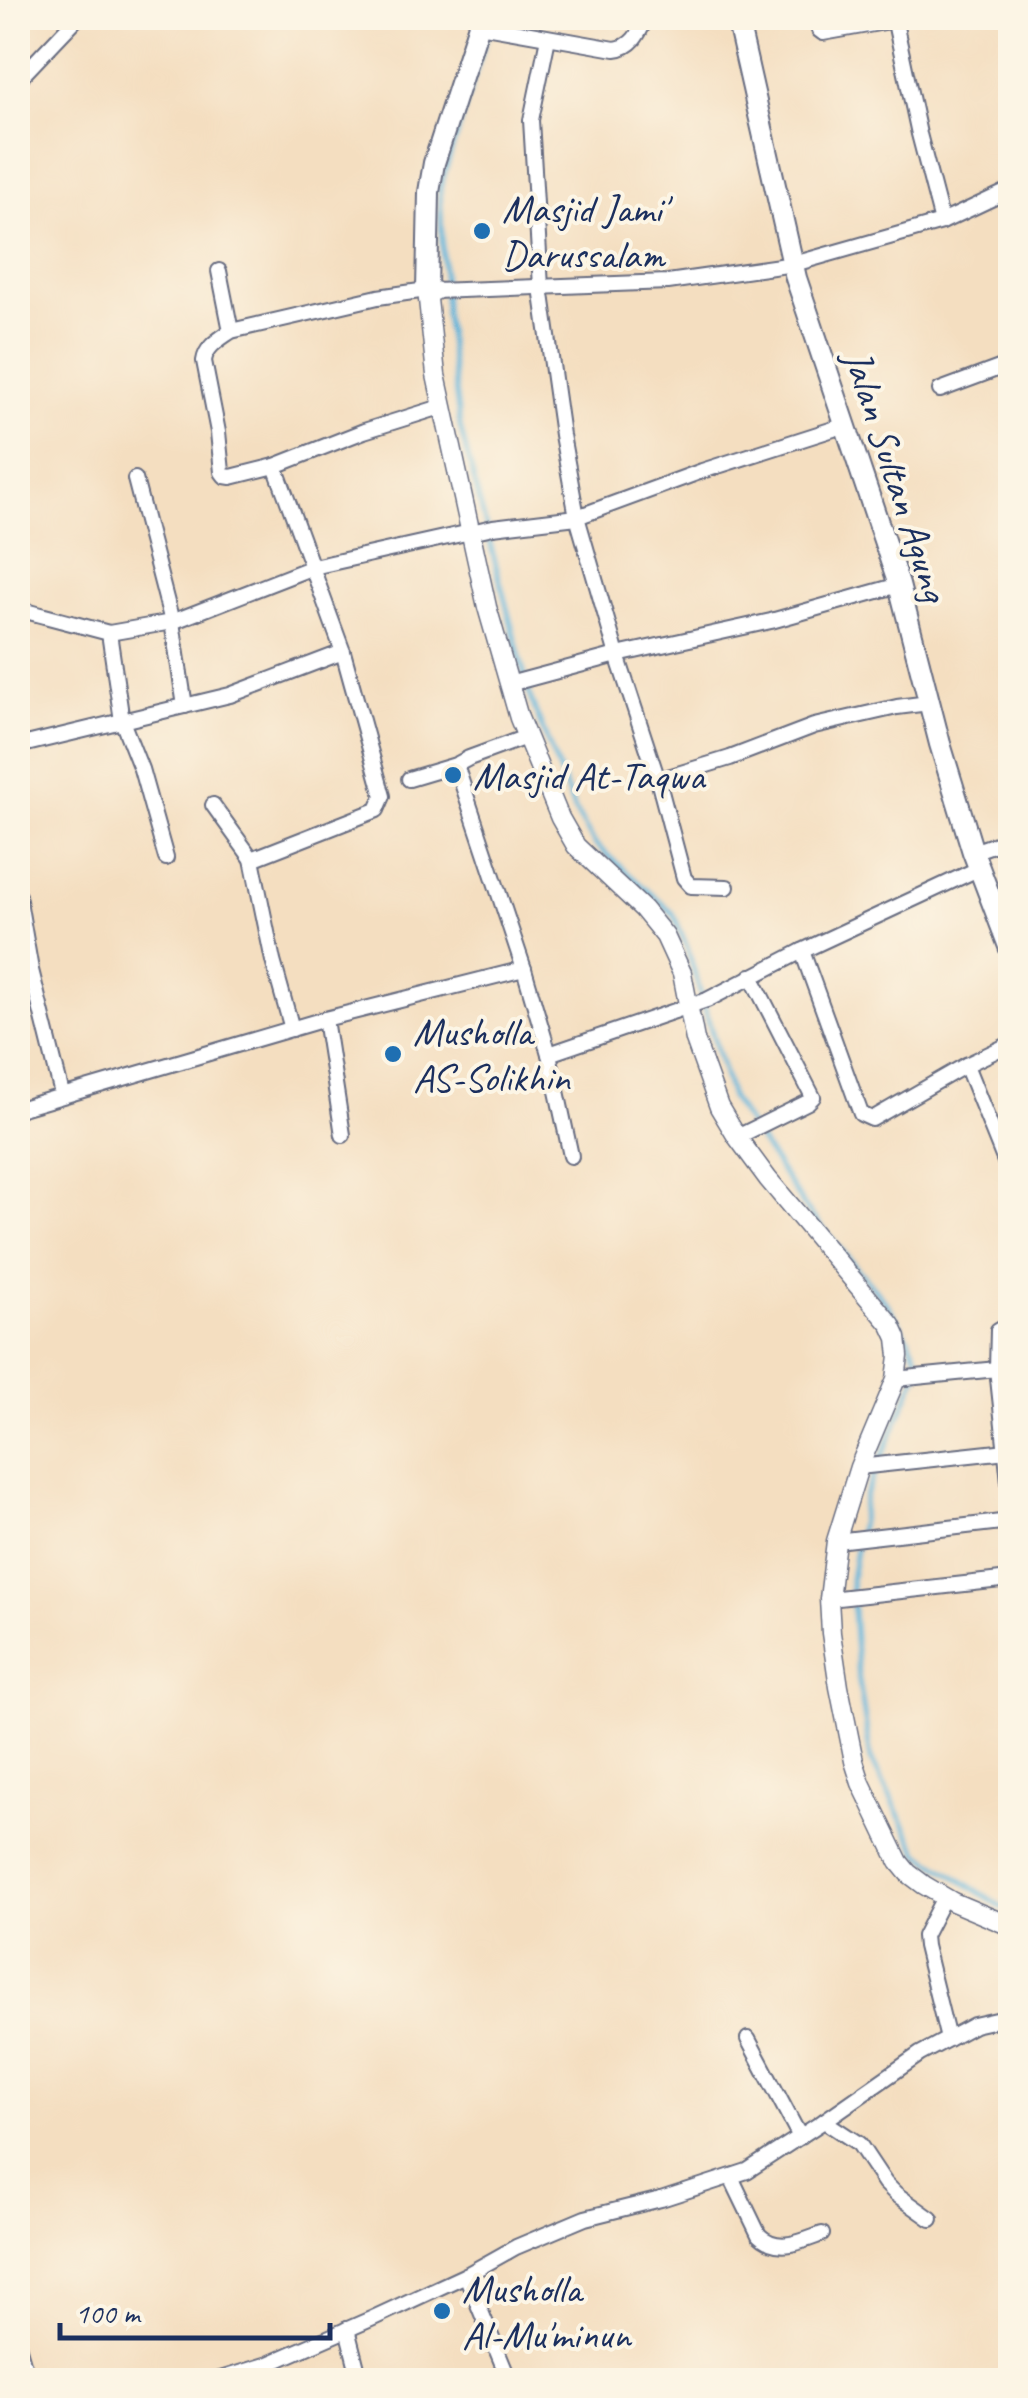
<svg xmlns="http://www.w3.org/2000/svg" width="1028" height="2398" font-family="Caveat,sans-serif">
  <style>
    .lines { fill: none; stroke-linecap: round; stroke-linejoin: round }
    .stream { stroke: #5db4da; stroke-width: 5 }
    .minor-casing { stroke: #676c80; stroke-width: 18 }
    .tertiary-casing { stroke: #676c80; stroke-width: 21 }
    .secondary-casing { stroke: #676c80; stroke-width: 24 }
    .minor { stroke: #fff; stroke-width: 14 }
    .tertiary { stroke: #fff; stroke-width: 18 }
    .secondary { stroke: #fff; stroke-width: 20 }
    .poi-dot { fill: #1f6fb2; stroke: #fcf5e5; stroke-width: 4 }
    .labels { text-anchor: middle; stroke-width: 8; stroke-linejoin: round; paint-order: stroke }
    .poi-label { font-size: 40px; fill: #1b2f5e; stroke: #fcf5e5; text-anchor: start }
    .street-label { font-size: 40px; fill: #1b2f5e; stroke: #fcf5e5 }
  </style>
  <rect width="100%" height="100%" fill="#fcf5e5"/>
  <filter id="ink" filterUnits="userSpaceOnUse"><feTurbulence type="fractalNoise" baseFrequency=".01" numOctaves="2"/><feDisplacementMap in="SourceGraphic" scale="20" xChannelSelector="R" yChannelSelector="G"/><feConvolveMatrix kernelMatrix="1 2 1 2 8 2 1 2 1" color-interpolation-filters="sRGB"/></filter>
  <filter id="wash" filterUnits="userSpaceOnUse"><feTurbulence type="fractalNoise" baseFrequency=".0048" numOctaves="4" result="noise"/><feDisplacementMap in="SourceGraphic" scale="40" xChannelSelector="R" yChannelSelector="G"/><feGaussianBlur stdDeviation="2.25" result="paint"/><feColorMatrix in="noise" values="0 0 0 0 0 0 0 0 0 0 0 0 0 0 0 0 0 1.4 0 .05"/><feComposite in="paint" operator="in"/></filter>
  <g filter="url(#wash)">
    <rect width="100%" height="100%" fill="#f4dec0"/>
    <g class="lines">
      <path class="stream" d="M 492,18 L 440,188 L 445,314 L 460,427 L 531,700 L 575,811 L 595,844 L 673,913 L 687,947 L 731,1098 L 804,1206 L 888,1305 L 910,1341 L 921,1366 L 865,1496 L 851,1580 L 857,1668 L 871,1759 L 919,1853 L 1010,1912"/>
    </g>
  </g>
  <g filter="url(#ink)">
    <g class="lines">
      <g class="minor-casing">
        <g id="minor">
          <path d="M 819,18 L 819,30 L 823,33 L 907,18"/>
          <path d="M 479,25 L 615,49 C 633,47 639,33 646,18"/>
          <path d="M 896,27 L 919,134 L 942,222"/>
          <path d="M 548,38 L 531,120 L 541,287 L 562,435 L 577,517 L 617,655 L 658,780 L 684,878 L 691,886 L 727,887"/>
          <path d="M 18,80 L 77,18"/>
          <path d="M 219,271 L 231,331"/>
          <path d="M 435,291 L 668,282 L 794,264 L 942,222 L 1010,190"/>
          <path d="M 940,390 L 1010,364"/>
          <path d="M 275,466 L 231,477 L 225,476 L 222,472 L 218,432 L 204,361 C 206,346 220,339 231,331 L 378,297 L 427,290"/>
          <path d="M 135,479 L 172,622 L 313,567 L 493,527 L 577,517 L 702,471 L 846,425"/>
          <path d="M 18,609 L 109,633 L 122,721 L 141,769 L 166,858"/>
          <path d="M 109,633 L 172,622 L 185,706"/>
          <path d="M 509,684 L 617,655 L 771,621 L 899,585"/>
          <path d="M 526,737 L 469,758 L 456,765 L 524,969 L 549,1054 L 707,1000 L 802,951 L 980,868"/>
          <path d="M 18,746 L 230,695 L 343,652"/>
          <path d="M 409,779 L 456,765"/>
          <path d="M 658,780 L 730,758 L 814,726 L 897,707 L 929,703"/>
          <path d="M 213,805 L 252,859 L 273,961 L 292,1029"/>
          <path d="M 973,852 L 1010,839"/>
          <path d="M 252,859 L 377,810 L 383,796 L 343,652 L 275,466 L 364,431 L 444,406"/>
          <path d="M 18,895 L 31,970 L 62,1094"/>
          <path d="M 802,951 L 861,1114 L 872,1119 L 966,1065 L 1010,1044"/>
          <path d="M 325,1019 L 343,1135"/>
          <path d="M 549,1054 L 571,1156"/>
          <path d="M 966,1065 L 1010,1174"/>
          <path d="M 18,1109 L 325,1019 L 524,969"/>
          <path d="M 737,1137 L 808,1102 L 813,1097 L 751,976"/>
          <path d="M 1010,1323 L 998,1330 L 997,1369 L 1010,1491"/>
          <path d="M 896,1379 L 997,1369"/>
          <path d="M 859,1467 L 1007,1451"/>
          <path d="M 836,1541 L 1010,1521"/>
          <path d="M 829,1599 L 1010,1579"/>
          <path d="M 944,1897 L 924,1936 L 925,1946 L 948,2039"/>
          <path d="M 748,2039 L 800,2137"/>
          <path d="M 824,2121 L 859,2144 L 885,2183 L 896,2194 L 931,2219"/>
          <path d="M 731,2177 L 759,2235 C 778,2253 800,2242 822,2234"/>
          <path d="M 466,2275 L 509,2380"/>
          <path d="M 347,2329 L 360,2380"/>
          <path d="M 18,2345 L 28,2380"/>
          <path d="M 217,2380 L 268,2364 L 371,2319 L 466,2275 L 516,2247 L 585,2218 L 661,2199 L 747,2171 L 824,2121 L 920,2054 L 974,2025 L 1010,2017"/>
        </g>
      </g>
      <g class="tertiary-casing">
        <path id="tertiary" d="M 435,291 L 427,290 L 436,375 L 487,607 L 519,718 L 560,818 L 576,846 L 643,909 L 665,936 L 682,973 L 695,1040 L 719,1107 L 737,1137 L 768,1179 L 891,1325 L 897,1338 L 899,1356 L 896,1379 L 859,1467 L 836,1541 L 829,1599 L 831,1633 L 839,1687 L 854,1761 L 861,1783 L 899,1862 L 908,1873 L 924,1885 L 953,1902 L 1010,1926"/>
      </g>
      <g class="secondary-casing">
        <g id="secondary">
          <path d="M 737,18 L 796,278 L 899,585 L 940,744 L 973,852 L 1010,949"/>
          <path d="M 427,290 L 429,192 L 434,163 L 481,18"/>
        </g>
      </g>
      <use href="#minor" class="minor"/>
      <use href="#tertiary" class="tertiary"/>
      <use href="#secondary" class="secondary"/>
    </g>
  </g>
  <g class="poi-dot">
    <circle cx="482" cy="231" r="10"/>
    <circle cx="453" cy="775" r="10"/>
    <circle cx="393" cy="1054" r="10"/>
    <circle cx="442" cy="2311" r="10"/>
  </g>
  <g class="labels">
    <g class="poi-label">
      <text x="502" y="222">Masjid Jami'<tspan x="502" dy="46">Darussalam</tspan></text>
      <text x="473" y="789">Masjid At-Taqwa</text>
      <text x="413" y="1045">Musholla<tspan x="413" dy="46">AS-Solikhin</tspan></text>
      <text x="462" y="2302">Musholla<tspan x="462" dy="46">Al-Mu'minun</tspan></text>
    </g>
    <g class="street-label">
      <text transform="translate(897 475) rotate(72)" y="14">Jalan Sultan Agung</text>
    </g>
  </g>
  <rect width="1028" height="2398" fill="none" stroke="#fcf5e5" stroke-width="60"/>
  <path d="M60 2323v15h270v-15" fill="none" stroke="#1b2f5e" stroke-width="5"/>
  <text x="75" y="2323" font-size="30" fill="#1b2f5e" stroke="#fcf5e5" stroke-width="8" paint-order="stroke">100 m</text>
</svg>
